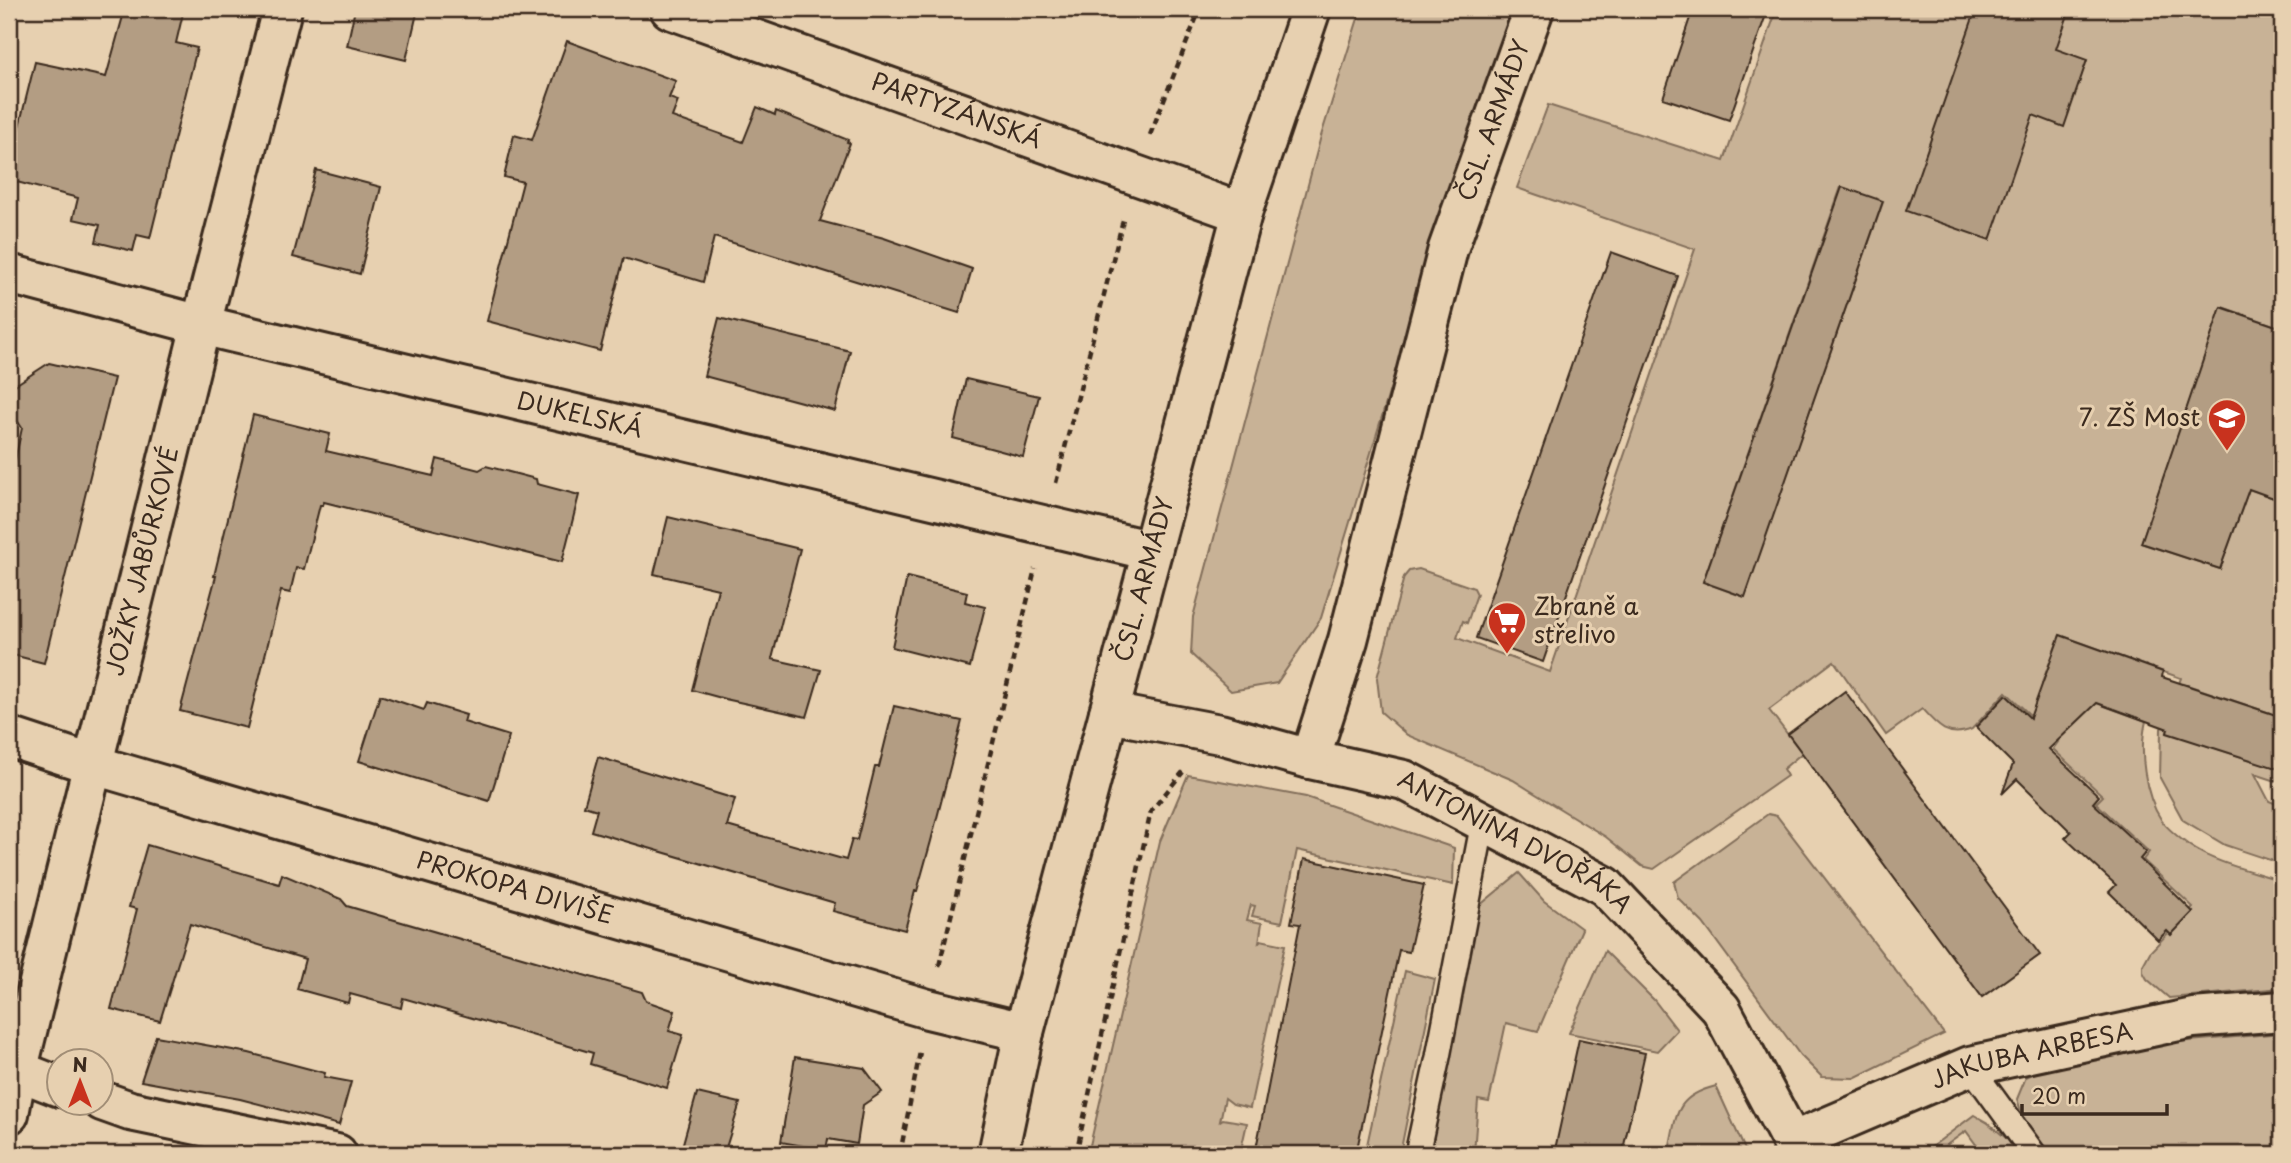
<svg xmlns="http://www.w3.org/2000/svg" width="2291" height="1163" font-family="'Playpen Sans',sans-serif">
  <style>
    .green { fill: #c8b296; stroke: #826e5a; stroke-width: 2; fill-rule: evenodd }
    .building { fill: #b39d83; stroke: #3b2a1e; stroke-width: 2 }
    .lines { fill: none; stroke-linecap: round; stroke-linejoin: round }
    .service-casing { stroke: #3b2a1e; stroke-width: 28 }
    .minor-casing { stroke: #3b2a1e; stroke-width: 44 }
    .tertiary-casing { stroke: #3b2a1e; stroke-width: 44 }
    .path { stroke: #3b2a1e; stroke-width: 4.5; stroke-dasharray: 7 5; stroke-linecap: butt }
    .service { stroke: #e7d0b0; stroke-width: 23 }
    .minor { stroke: #e7d0b0; stroke-width: 38 }
    .tertiary { stroke: #e7d0b0; stroke-width: 38 }
    .labels { text-anchor: middle; stroke-width: 6; stroke-linejoin: round; paint-order: stroke }
    .street-label { font-size: 24px; fill: #3b2a1e; stroke: #e7d0b0 }
    .poi-label { font-size: 24px; fill: #3b2a1e; stroke: #e7d0b0; text-anchor: end }
  </style>
  <rect width="100%" height="100%" fill="#e7d0b0"/>
  <filter id="ink" filterUnits="userSpaceOnUse"><feTurbulence type="fractalNoise" baseFrequency=".0143" numOctaves="2"/><feDisplacementMap in="SourceGraphic" scale="14" xChannelSelector="R" yChannelSelector="G"/><feConvolveMatrix kernelMatrix="1 2 1 2 8 2 1 2 1" color-interpolation-filters="sRGB"/></filter>
  <g filter="url(#ink)">
    <g class="green">
      <path d="M 1361,9 L 1516,9 L 1435,241 L 1321,618 L 1277,683 L 1231,691 L 1191,654 L 1193,617 L 1321,136 Z"/>
      <path d="M 1777,9 L 2282,9 L 2282,328 L 2222,307 L 2141,543 L 2220,569 L 2249,489 L 2282,501 L 2282,764 L 2276,781 L 2255,774 L 2269,801 L 2282,806 L 2282,864 L 2225,845 L 2183,820 L 2160,778 L 2161,729 L 2181,678 L 2060,635 L 2042,683 L 2146,721 C 2139,750 2144,795 2162,821 C 2168,829 2182,840 2190,846 C 2216,864 2253,871 2282,881 L 2282,988 L 2169,998 L 2147,979 L 2143,972 L 2143,965 L 2150,952 L 2193,907 L 2143,860 L 2149,852 L 2096,803 L 2103,796 L 2053,749 L 2058,742 L 2006,692 L 1972,729 C 1948,739 1937,726 1922,709 L 1886,735 L 1834,661 L 1769,710 L 1802,753 L 1783,769 L 1787,776 L 1654,869 L 1642,866 L 1606,837 L 1513,780 L 1407,735 L 1381,712 L 1377,678 L 1404,577 L 1409,571 L 1419,569 L 1474,588 L 1477,594 L 1467,623 L 1463,621 L 1457,638 L 1550,672 L 1695,249 L 1517,188 L 1548,105 L 1724,161 ZM 1841,187 L 1883,202 L 1744,597 L 1703,582 ZM 2184,684 L 2270,713 L 2254,761 L 2167,732 Z"/>
      <path d="M 1188,775 L 1306,797 L 1454,848 L 1453,885 L 1297,850 L 1282,922 L 1252,916 L 1255,906 L 1251,905 L 1247,920 L 1262,923 L 1259,942 L 1261,940 L 1285,945 L 1250,1108 L 1233,1104 L 1225,1098 L 1220,1121 L 1223,1119 L 1247,1123 L 1240,1154 L 1088,1154 L 1160,841 Z"/>
      <path d="M 1768,814 L 1777,816 L 1944,1034 L 1854,1078 L 1822,1077 L 1800,1055 L 1703,923 L 1678,898 L 1674,882 Z"/>
      <path d="M 1519,873 L 1544,901 L 1582,929 L 1538,1031 L 1506,1023 L 1489,1102 L 1478,1100 L 1474,1153 L 1472,1154 L 1457,1151 L 1456,1154 L 1421,1154 L 1469,922 L 1479,906 Z"/>
      <path d="M 1605,951 L 1654,1000 L 1677,1030 L 1657,1051 L 1569,1033 Z"/>
      <path d="M 1405,971 L 1435,979 L 1400,1154 L 1365,1154 Z"/>
      <path d="M 2282,1033 L 2282,1154 L 2047,1154 L 2025,1123 L 2017,1099 L 2026,1077 L 2046,1068 L 2131,1046 Z"/>
      <path d="M 1716,1086 L 1747,1154 L 1668,1154 C 1677,1116 1673,1097 1716,1086 Z"/>
      <path d="M 1974,1115 L 1988,1123 L 2012,1143 L 2013,1154 L 1983,1154 L 1966,1131 L 1934,1154 L 1922,1154 Z"/>
    </g>
    <g class="building">
      <path d="M 125,9 L 184,9 L 176,43 L 197,48 L 150,238 L 137,235 L 133,251 L 96,242 L 100,225 L 73,219 L 78,198 L 9,180 L 9,167 L 35,62 L 106,77 Z"/>
      <path d="M 355,9 L 418,9 L 406,60 L 347,46 Z"/>
      <path d="M 1693,9 L 1768,9 L 1729,120 L 1663,98 Z"/>
      <path d="M 1976,9 L 2070,9 L 2056,49 L 2087,60 L 2064,127 L 2033,115 L 1990,240 L 1906,211 Z"/>
      <path d="M 567,41 L 676,81 L 669,98 L 678,101 L 672,117 L 743,142 L 757,107 L 775,115 L 776,111 L 848,140 L 847,142 L 850,143 L 820,221 L 884,238 L 972,269 L 959,313 L 714,237 L 703,282 L 624,258 L 600,351 L 487,321 L 523,182 L 504,177 L 514,135 L 532,140 Z"/>
      <path d="M 316,170 L 381,187 L 360,274 L 293,257 Z"/>
      <path d="M 1842,187 L 1883,201 L 1745,597 L 1703,582 Z"/>
      <path d="M 1611,252 L 1678,276 L 1543,662 L 1476,638 Z"/>
      <path d="M 2221,307 L 2282,328 L 2282,501 L 2249,489 L 2220,569 L 2141,543 Z"/>
      <path d="M 719,318 L 850,351 L 835,411 L 704,376 Z"/>
      <path d="M 49,363 L 114,378 L 44,663 L 9,654 L 9,488 L 22,428 L 9,408 L 9,389 Z"/>
      <path d="M 966,379 L 1039,396 L 1023,457 L 953,438 Z"/>
      <path d="M 253,415 L 330,434 L 326,451 L 433,476 L 437,459 L 479,470 L 486,466 L 536,479 L 537,484 L 579,495 L 562,562 L 324,502 L 323,505 L 320,505 L 304,569 L 296,568 L 290,593 L 281,591 L 247,728 L 180,711 L 216,576 L 214,576 Z"/>
      <path d="M 668,517 L 800,549 L 772,659 L 821,670 L 807,717 L 725,699 L 692,690 L 718,589 L 654,574 Z"/>
      <path d="M 907,577 L 967,592 L 965,602 L 985,607 L 970,667 L 892,647 Z"/>
      <path d="M 2060,635 L 2163,672 L 2162,677 L 2282,717 L 2282,770 L 2167,733 L 2168,729 L 2097,703 L 2049,749 L 2099,796 L 2093,803 L 2146,852 L 2140,859 L 2193,912 L 2171,935 L 2167,931 L 2158,940 L 2109,892 L 2116,885 L 2065,838 L 2071,832 L 2017,779 L 2002,794 L 2013,764 L 1976,727 L 2006,695 L 2030,718 Z"/>
      <path d="M 1845,691 L 2040,955 L 1982,997 L 1788,734 Z"/>
      <path d="M 380,695 L 424,710 L 427,703 L 466,715 L 464,722 L 509,736 L 489,801 L 359,761 Z"/>
      <path d="M 894,706 L 962,721 L 931,841 L 917,891 L 915,891 L 905,930 L 833,911 L 835,903 L 591,831 L 597,810 L 584,806 L 598,757 L 735,799 L 727,826 L 846,860 L 852,839 L 857,840 L 875,767 L 879,767 Z"/>
      <path d="M 147,845 L 279,884 L 282,874 L 341,899 L 347,906 L 642,992 L 646,1001 L 675,1011 L 669,1031 L 683,1035 L 667,1088 L 590,1064 L 593,1053 L 403,998 L 401,1008 L 350,994 L 348,1003 L 297,989 L 305,959 L 190,924 L 160,1021 L 111,1009 L 137,909 L 129,907 Z"/>
      <path d="M 1304,859 L 1424,885 L 1409,952 L 1399,950 L 1356,1154 L 1255,1154 L 1300,924 L 1291,923 Z"/>
      <path d="M 156,1036 L 249,1053 L 325,1073 L 324,1077 L 351,1082 L 339,1125 L 240,1099 L 141,1081 Z"/>
      <path d="M 1579,1039 L 1645,1053 L 1622,1154 L 1554,1154 Z"/>
      <path d="M 795,1057 L 864,1068 L 882,1092 L 863,1105 L 857,1144 L 828,1139 L 826,1150 L 781,1142 Z"/>
      <path d="M 697,1093 L 740,1103 L 724,1154 L 714,1154 L 682,1147 Z"/>
    </g>
    <g class="lines">
      <g class="service-casing">
        <g id="service">
          <path d="M 1970,1066 L 2034,1154"/>
          <path d="M 1417,1154 L 1438,1057 L 1483,822"/>
        </g>
      </g>
      <g class="minor-casing">
        <g id="minor">
          <path id="s1" d="M 670,9 L 1242,213"/>
          <path id="s2" d="M 9,274 L 201,325 L 1152,551"/>
          <path id="s3" d="M 1109,713 L 1220,734 L 1310,759 L 1404,780 L 1605,886 L 1721,1009 L 1792,1142 L 1796,1154"/>
          <path id="s4" d="M 9,737 L 94,765 L 928,1009 L 1024,1032"/>
          <path id="s5" d="M 1310,759 L 1348,640 L 1448,249 L 1534,9"/>
          <path d="M 9,1067 L 60,1087"/>
          <path d="M 102,1101 L 130,1111 L 337,1154"/>
          <path id="s6" d="M 9,1114 L 17,1072 L 201,325 L 282,9"/>
          <path id="s7" d="M 1792,1142 L 1970,1066 L 2193,1018 L 2282,1011"/>
        </g>
      </g>
      <g class="tertiary-casing">
        <g id="tertiary">
          <path id="s8" d="M 998,1154 L 1024,1032 L 1242,213 L 1311,9"/>
        </g>
      </g>
      <g class="path">
        <path d="M 1150,135 L 1200,9"/>
        <path d="M 1056,483 L 1124,216"/>
        <path d="M 939,966 L 1035,569"/>
        <path d="M 900,1154 L 920,1052"/>
        <path d="M 1076,1154 L 1151,811 L 1183,772"/>
      </g>
      <use href="#service" class="service"/>
      <use href="#minor" class="minor"/>
      <use href="#tertiary" class="tertiary"/>
    </g>
  </g>
  <defs>
    <g id="school-pin" transform="scale(2.0125)"><path d="M0 17L-7.5 6A9.5 9.5 0 1 1 7.5 6Z" fill="#c8321e" stroke="#e7d0b0"/><path d="M0-5L7-2L0 1L-7-2ZM-4 1L0 2.5L4 1V4Q0 6-4 4Z" fill="#fff"/></g>
    <g id="supermarket-pin" transform="scale(2.0125)"><path d="M0 17L-7.5 6A9.5 9.5 0 1 1 7.5 6Z" fill="#c8321e" stroke="#e7d0b0"/><path d="M-6-5.5h2.5l.6 2H6L4.5 2H-2.5L-4.4-4H-6ZM-1.5 3.2a1.3 1.3 0 1 0 .1 0ZM3 3.2a1.3 1.3 0 1 0 .1 0Z" fill="#fff"/></g>
  </defs>
  <g fill-rule="evenodd">
    <use href="#school-pin" x="2227" y="418"/>
    <use href="#supermarket-pin" x="1507" y="621"/>
  </g>
  <g class="labels">
    <g class="street-label">
      <text dy="8" stroke="none"><textPath href="#s1" startOffset="304">PARTYZÁNSKÁ</textPath></text>
      <text dy="8" stroke="none"><textPath href="#s5" startOffset="665">ČSL. ARMÁDY</textPath></text>
      <text dy="8" stroke="none"><textPath href="#s2" startOffset="588">DUKELSKÁ</textPath></text>
      <text dy="8" stroke="none"><textPath href="#s6" startOffset="569">JOŽKY JABŮRKOVÉ</textPath></text>
      <text dy="8" stroke="none"><textPath href="#s8" startOffset="593">ČSL. ARMÁDY</textPath></text>
      <text dy="8" stroke="none"><textPath href="#s3" startOffset="430">ANTONÍNA DVOŘÁKA</textPath></text>
      <text dy="8" stroke="none"><textPath href="#s4" startOffset="528">PROKOPA DIVIŠE</textPath></text>
      <text dy="8" stroke="none"><textPath href="#s7" startOffset="256">JAKUBA ARBESA</textPath></text>
    </g>
    <g class="poi-label">
      <text x="2200" y="426">7. ZŠ Most</text>
      <text x="1534" y="615" text-anchor="start">Zbraně a<tspan x="1534" dy="28">střelivo</tspan></text>
    </g>
  </g>
  <rect width="2291" height="1163" fill="none" stroke="#e7d0b0" stroke-width="35"/>
  <rect x="18" y="18" width="2256" height="1128" fill="none" stroke="#3b2a1e" stroke-width="2.5" filter="url(#ink)"/>
  <g transform="translate(80 1082)"><circle r="33" fill="#e7d0b0" stroke="#a28e76" stroke-width="2"/>
  <path d="M0-5L12 26L0 18L-12 26Z" fill="#c8321e"/>
  <text y="-10" font-size="19" font-weight="bold" text-anchor="middle" fill="#3b2a1e">N</text>
  </g>
  <path d="M2022 1104v10h145v-10" fill="none" stroke="#3b2a1e" stroke-width="3.5"/>
  <text x="2032" y="1104" font-size="21" fill="#3b2a1e" stroke="#e7d0b0" stroke-width="5" paint-order="stroke">20 m</text>
</svg>
